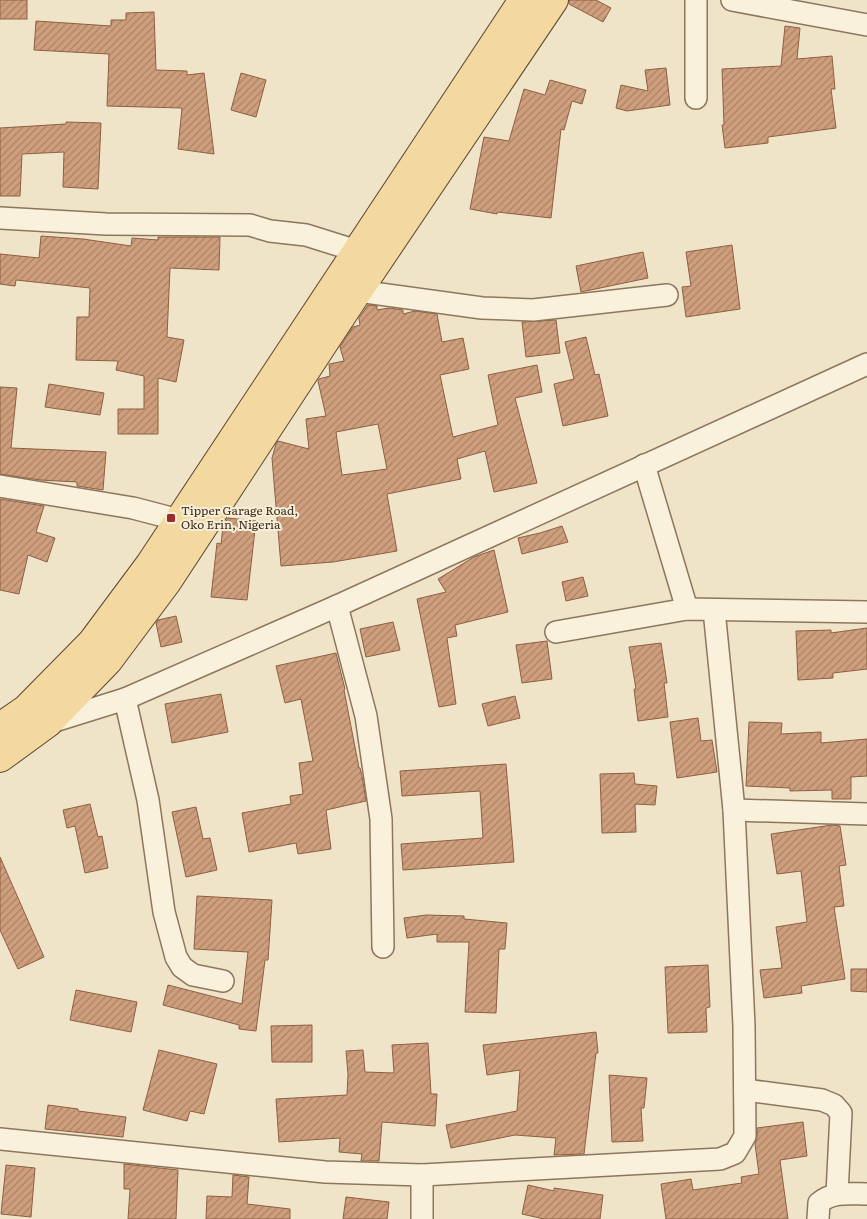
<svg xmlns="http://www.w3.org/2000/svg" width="867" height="1219" font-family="Literata,serif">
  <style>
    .building { fill: url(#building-hatch); stroke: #8d5f41; fill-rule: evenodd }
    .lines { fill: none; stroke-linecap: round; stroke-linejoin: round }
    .street-casing { stroke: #8d765c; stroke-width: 24 }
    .primary-casing { stroke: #5b4430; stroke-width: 30 }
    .street { stroke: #faf1dc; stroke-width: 21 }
    .primary { stroke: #f3d9a0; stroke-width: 28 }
    .poi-dot { fill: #9e2a2b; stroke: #f7eed8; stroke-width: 2 }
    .labels { text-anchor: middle; stroke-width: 4; stroke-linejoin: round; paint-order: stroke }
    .poi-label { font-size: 12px; fill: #3d2e20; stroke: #f7eed8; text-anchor: start }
  </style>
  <defs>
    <pattern id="building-hatch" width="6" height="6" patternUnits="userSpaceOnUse" patternTransform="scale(1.25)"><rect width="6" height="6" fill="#cf9f7d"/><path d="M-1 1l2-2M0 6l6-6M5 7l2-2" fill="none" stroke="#a98266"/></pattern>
  </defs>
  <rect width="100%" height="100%" fill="#f0e4c8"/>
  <g class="building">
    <rect x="0" y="0" width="27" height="19"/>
    <path d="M 569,0 L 596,0 L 611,8 L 603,22 L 569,4 Z"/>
    <path d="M 154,12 L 156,70 L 187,71 L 187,75 L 204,73 L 214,154 L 178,149 L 182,108 L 107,106 L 109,54 L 34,50 L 36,21 L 111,26 L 111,20 L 126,20 L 126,13 Z"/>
    <path d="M 785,26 L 800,28 L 797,59 L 832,56 L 835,89 L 831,89 L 836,128 L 768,137 L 768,143 L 725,148 L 722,125 L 724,125 L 722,69 L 781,66 Z"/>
    <path d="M 666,68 L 670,105 L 627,111 L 616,108 L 621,85 L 648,91 L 645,70 Z"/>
    <path d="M 241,73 L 266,80 L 256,117 L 231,110 Z"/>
    <path d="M 550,80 L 586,90 L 582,104 L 572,101 L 564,130 L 561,129 L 551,218 L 497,212 L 497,214 L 470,209 L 484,137 L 509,141 L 524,89 L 545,95 Z"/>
    <path d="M 66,122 L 101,123 L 98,189 L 63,187 L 64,152 L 22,154 L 20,196 L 0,196 L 0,128 L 66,124 Z"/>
    <path d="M 41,236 L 83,239 L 131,246 L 132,238 L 158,240 L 158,237 L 220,237 L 219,270 L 170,268 L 167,337 L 184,340 L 176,382 L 158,378 L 158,434 L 118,434 L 118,409 L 144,409 L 144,376 L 116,370 L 118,361 L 76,360 L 77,317 L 89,317 L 90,288 L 16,280 L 15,286 L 0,284 L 0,254 L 39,258 Z"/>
    <path d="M 732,245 L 740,309 L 686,317 L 682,287 L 691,286 L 686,252 Z"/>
    <path d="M 643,252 L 648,278 L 581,292 L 576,266 Z"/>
    <path d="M 368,305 L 377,306 L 377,310 L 389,308 L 403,310 L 403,314 L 415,311 L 437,314 L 442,342 L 463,338 L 469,369 L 440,375 L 453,437 L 498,425 L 488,375 L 537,365 L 542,392 L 515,398 L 537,483 L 494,492 L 485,451 L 457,459 L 461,479 L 387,494 L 397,551 L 333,562 L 281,566 L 272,458 L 276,444 L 278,441 L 309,449 L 306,419 L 326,416 L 318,381 L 319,379 L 330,376 L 329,364 L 344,361 L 340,347 L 353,327 L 360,325 L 359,318 ZM 378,424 L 387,469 L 342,475 L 336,432 Z"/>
    <path d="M 556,320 L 560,353 L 526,357 L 522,322 Z"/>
    <path d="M 586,337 L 595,375 L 599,374 L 608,416 L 563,426 L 554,384 L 574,379 L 565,342 Z"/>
    <path d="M 49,384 L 104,393 L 100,415 L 45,407 Z"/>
    <path d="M 0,387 L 17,388 L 11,448 L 106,452 L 103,490 L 77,486 L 77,482 L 40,480 L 0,474 Z"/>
    <path d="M 0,499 L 44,506 L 36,532 L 55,538 L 47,562 L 28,555 L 19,594 L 0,590 Z"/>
    <path d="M 228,518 L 256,521 L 247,600 L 211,597 L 217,543 L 221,544 L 223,526 Z"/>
    <path d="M 562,526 L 568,542 L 522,554 L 518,538 L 540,533 Z"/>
    <path d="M 494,550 L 508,612 L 455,625 L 457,636 L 447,638 L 456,704 L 439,707 L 417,599 L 446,592 L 438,579 L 474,557 Z"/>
    <path d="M 583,577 L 588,596 L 566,601 L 562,582 Z"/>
    <path d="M 176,616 L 182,642 L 161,647 L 156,623 L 158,620 Z"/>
    <path d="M 393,622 L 400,650 L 366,657 L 360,629 Z"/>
    <path d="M 867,628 L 867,669 L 833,673 L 833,678 L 798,680 L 796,631 L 831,630 L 831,633 Z"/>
    <path d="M 547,641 L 552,679 L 522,683 L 516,645 Z"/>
    <path d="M 661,643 L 667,683 L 664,683 L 668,717 L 638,721 L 634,689 L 636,689 L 629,647 Z"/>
    <path d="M 336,653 L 345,689 L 344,690 L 359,768 L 360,768 L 362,776 L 366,801 L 326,810 L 331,849 L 298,854 L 296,843 L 249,852 L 242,813 L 291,804 L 290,796 L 303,794 L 299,763 L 313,761 L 301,699 L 285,703 L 276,666 Z"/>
    <path d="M 221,694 L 228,732 L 172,743 L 165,704 Z"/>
    <path d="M 515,696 L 520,718 L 488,726 L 482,704 Z"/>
    <path d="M 698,718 L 701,741 L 712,740 L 717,772 L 677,778 L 670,722 Z"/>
    <path d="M 749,722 L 782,723 L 781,734 L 821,732 L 821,743 L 867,739 L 867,776 L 851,777 L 851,799 L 832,799 L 832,790 L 790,791 L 790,788 L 746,786 Z"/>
    <path d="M 506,764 L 514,862 L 403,870 L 401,844 L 483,838 L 480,791 L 402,796 L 400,771 Z"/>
    <path d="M 634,773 L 635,784 L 657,786 L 655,805 L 635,804 L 636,832 L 602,833 L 600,774 Z"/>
    <path d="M 90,804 L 98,837 L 102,836 L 108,868 L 85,873 L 75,826 L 67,828 L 63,810 Z"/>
    <path d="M 196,807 L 203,839 L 210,838 L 217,870 L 186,877 L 172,812 Z"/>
    <path d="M 832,825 L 840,826 L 846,865 L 839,866 L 844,906 L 834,907 L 845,979 L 801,986 L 802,993 L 764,998 L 760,970 L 782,968 L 776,927 L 807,922 L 801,871 L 777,874 L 771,834 Z"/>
    <path d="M 0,857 L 44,957 L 18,969 L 0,930 Z"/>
    <path d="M 197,896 L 272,900 L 268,960 L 265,960 L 256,1031 L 239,1029 L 239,1025 L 163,1005 L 168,985 L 242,1004 L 248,952 L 194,949 Z"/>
    <path d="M 426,915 L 464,916 L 464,919 L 507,923 L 505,949 L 499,949 L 496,1013 L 465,1012 L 469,942 L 437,942 L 437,934 L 407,938 L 404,918 Z"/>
    <path d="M 708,965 L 710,1007 L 706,1008 L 707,1032 L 668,1033 L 665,967 Z"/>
    <path d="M 851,969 L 867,969 L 867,992 L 851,991 Z"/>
    <path d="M 76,990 L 137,1002 L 131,1032 L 70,1020 Z"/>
    <path d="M 312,1025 L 312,1062 L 272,1062 L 271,1026 Z"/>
    <path d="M 596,1032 L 598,1053 L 596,1053 L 584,1154 L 554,1155 L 556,1138 L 515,1135 L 451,1148 L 446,1125 L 517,1111 L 520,1070 L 487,1075 L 483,1045 Z"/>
    <path d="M 428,1043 L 431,1094 L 437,1094 L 435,1126 L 382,1122 L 379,1161 L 361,1161 L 362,1154 L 339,1152 L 340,1138 L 279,1142 L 276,1099 L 347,1095 L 348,1074 L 346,1051 L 363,1050 L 365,1072 L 394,1073 L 392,1045 Z"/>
    <path d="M 159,1050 L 217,1064 L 204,1114 L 190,1111 L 187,1121 L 143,1110 Z"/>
    <path d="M 609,1075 L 647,1078 L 644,1108 L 641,1108 L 643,1141 L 612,1142 Z"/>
    <path d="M 48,1105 L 78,1109 L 78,1111 L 126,1117 L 123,1137 L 45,1129 Z"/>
    <path d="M 803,1122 L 807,1156 L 780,1160 L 788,1219 L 666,1219 L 661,1184 L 691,1179 L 693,1190 L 742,1183 L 741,1177 L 759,1174 L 755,1144 L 757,1136 L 757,1128 Z"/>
    <path d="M 124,1164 L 178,1170 L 176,1219 L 128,1219 L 130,1189 L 124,1189 Z"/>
    <path d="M 6,1165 L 35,1168 L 31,1217 L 1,1214 Z"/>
    <path d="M 233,1175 L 249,1177 L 247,1204 L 290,1209 L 290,1219 L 206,1219 L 207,1196 L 232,1197 Z"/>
    <path d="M 528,1185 L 554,1191 L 554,1188 L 603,1195 L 600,1219 L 544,1219 L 522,1214 Z"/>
    <path d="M 346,1197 L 389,1202 L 387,1219 L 343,1219 Z"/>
  </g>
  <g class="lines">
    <g class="street-casing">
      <g id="street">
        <path d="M 696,0 L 696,98"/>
        <path d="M 732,0 L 867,25"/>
        <path d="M 0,218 L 106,224 L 250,225 L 270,231 L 306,235 L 357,251"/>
        <path d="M 358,291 L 482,308 L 533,310 L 667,295"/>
        <path d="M 644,465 L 687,609"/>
        <path d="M 0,486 L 133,508 L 179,520"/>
        <path d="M 337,606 L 366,716 L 381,819 L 383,947"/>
        <path d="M 556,632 L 687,609 L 867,612"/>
        <path d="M 125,699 L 148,800 L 164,912 L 176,957 L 182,967 L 193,975 L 223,981"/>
        <path d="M 48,723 L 125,699 L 337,606 L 867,364"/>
        <path d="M 734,810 L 867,814"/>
        <path d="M 745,1090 L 822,1100 L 834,1105 L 841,1113 L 837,1194"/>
        <path d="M 0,1139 L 325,1172 L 422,1175 L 720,1159 L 735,1153 L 745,1136 L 744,1026 L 734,810 L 714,610"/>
        <path d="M 422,1219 L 422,1175"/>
        <path d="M 818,1219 L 819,1203 C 833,1191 850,1194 867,1194"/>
      </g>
    </g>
    <g class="primary-casing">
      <g id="primary">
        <path d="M 0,727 L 26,709 L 92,642 L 150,564 L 523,0"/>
        <path d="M 0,758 L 48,723 L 108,661 L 167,582 L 358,291 L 554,0"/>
      </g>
    </g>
    <use href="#street" class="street"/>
    <use href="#primary" class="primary"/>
  </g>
  <rect class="poi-dot" x="166" y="513" width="10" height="10" rx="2.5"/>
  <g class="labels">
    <g class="poi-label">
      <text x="181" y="515">Tipper Garage Road,<tspan x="181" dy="14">Oko Erin, Nigeria</tspan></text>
    </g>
  </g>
</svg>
